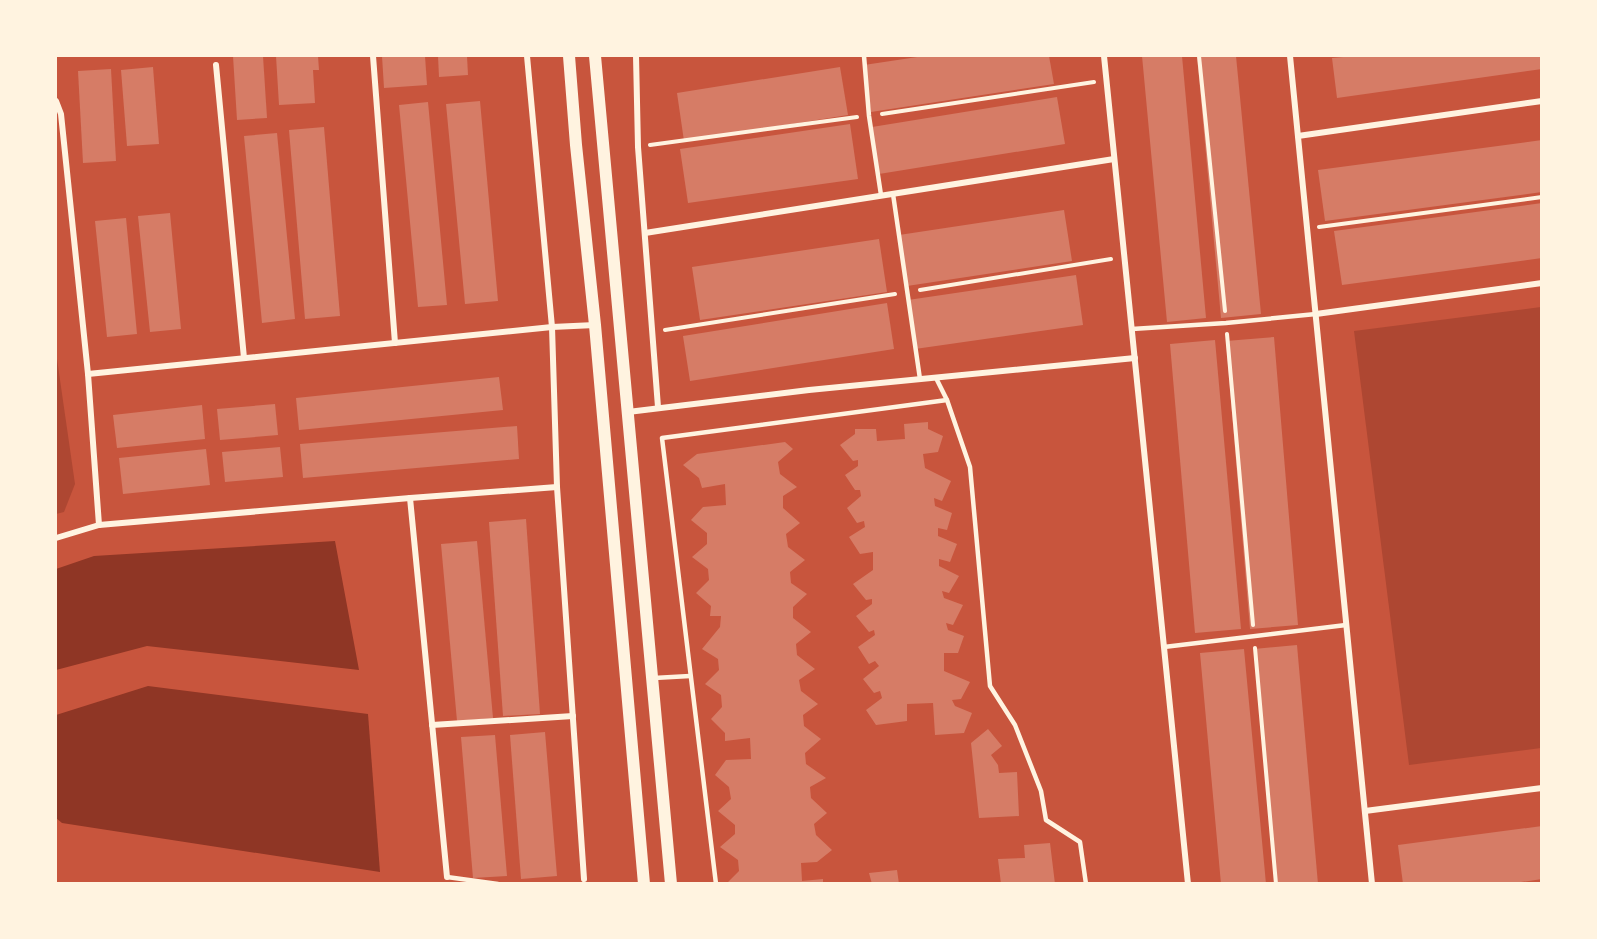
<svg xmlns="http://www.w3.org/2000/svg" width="1597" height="939" font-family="'Titillium Web',sans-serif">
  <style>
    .green { fill: #ae4732 }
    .water { fill: #8f3625 }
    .building { fill: #d67c66 }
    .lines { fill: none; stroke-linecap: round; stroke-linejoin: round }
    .path { stroke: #fff3e0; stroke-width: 4 }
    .service { stroke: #fff3e0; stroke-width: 4.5 }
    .minor { stroke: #fff3e0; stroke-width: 6 }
    .secondary { stroke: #fff3e0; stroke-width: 12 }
  </style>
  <rect width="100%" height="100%" fill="#c8553d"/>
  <g class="green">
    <path d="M 1541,307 L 1541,748 L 1409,765 L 1354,331 Z"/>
    <path d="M 56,352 L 75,484 L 64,512 L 56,514 Z"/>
  </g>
  <g class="water">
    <path d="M 335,541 L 359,670 L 147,646 L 56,670 L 56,569 L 94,556 Z"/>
    <path d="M 148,686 L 368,714 L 380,872 L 62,823 L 56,818 L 56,715 Z"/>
  </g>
  <g class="building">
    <path d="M 233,56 L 263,56 L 267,118 L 237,120 Z"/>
    <path d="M 276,56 L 318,56 L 319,70 L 313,70 L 315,103 L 279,105 Z"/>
    <path d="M 382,56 L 425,56 L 427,85 L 384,88 Z"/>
    <path d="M 438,56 L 467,56 L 468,75 L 439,77 Z"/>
    <path d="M 924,56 L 1049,56 L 1054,84 L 871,112 L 864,65 Z"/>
    <path d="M 1142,56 L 1182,56 L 1206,318 L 1167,322 Z"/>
    <path d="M 1197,56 L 1236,56 L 1261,314 L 1221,318 Z"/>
    <path d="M 1354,56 L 1542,56 L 1542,69 L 1337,98 L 1332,58 Z"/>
    <path d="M 153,67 L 159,144 L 127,146 L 121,70 Z"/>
    <path d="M 840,67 L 848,115 L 684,141 L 677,93 Z"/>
    <path d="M 111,69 L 116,161 L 83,163 L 78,71 Z"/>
    <path d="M 1057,97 L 1065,144 L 879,174 L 872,127 Z"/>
    <path d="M 480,101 L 498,301 L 465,304 L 446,104 Z"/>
    <path d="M 428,102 L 447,305 L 418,307 L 399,105 Z"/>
    <path d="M 850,124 L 858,179 L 688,203 L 680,149 Z"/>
    <path d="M 324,127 L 340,316 L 305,319 L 289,130 Z"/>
    <path d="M 277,133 L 295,319 L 262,323 L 244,136 Z"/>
    <path d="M 1542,140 L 1542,192 L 1325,221 L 1318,170 Z"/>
    <path d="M 1542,203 L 1542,258 L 1342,285 L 1334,231 Z"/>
    <path d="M 1064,210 L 1072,261 L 907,286 L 899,235 Z"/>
    <path d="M 170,213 L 181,329 L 150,332 L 138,216 Z"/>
    <path d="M 126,218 L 137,334 L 107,337 L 95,221 Z"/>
    <path d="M 879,239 L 887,292 L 700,320 L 692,267 Z"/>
    <path d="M 1076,275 L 1083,325 L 915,349 L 908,300 Z"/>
    <path d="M 887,303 L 894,349 L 690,381 L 683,336 Z"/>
    <path d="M 1274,337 L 1298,625 L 1250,629 L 1226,341 Z"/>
    <path d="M 1215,340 L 1241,629 L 1195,633 L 1170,344 Z"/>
    <path d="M 499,377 L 503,410 L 299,430 L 296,398 Z"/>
    <path d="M 275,404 L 278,435 L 220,440 L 217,409 Z"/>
    <path d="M 202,405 L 205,439 L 117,448 L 113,415 Z"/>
    <path d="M 928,422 L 928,429 L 943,436 L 938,452 L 923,454 L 925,468 L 951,481 L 942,501 L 934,498 L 935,506 L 952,513 L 947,530 L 938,528 L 938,536 L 957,544 L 950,562 L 939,559 L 939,566 L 959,576 L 949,593 L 942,591 L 944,598 L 963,605 L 953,625 L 946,623 L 948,630 L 964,636 L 958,653 L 944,653 L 944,671 L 970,682 L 961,699 L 952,700 L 955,706 L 972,713 L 964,733 L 935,735 L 933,703 L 907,704 L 907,721 L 876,725 L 866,710 L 882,698 L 880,691 L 874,693 L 863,679 L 879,666 L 875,661 L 869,664 L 858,647 L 875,635 L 874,630 L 869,632 L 856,616 L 872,604 L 872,599 L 866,600 L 853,584 L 873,570 L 873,552 L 860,554 L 849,537 L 865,527 L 864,521 L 857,523 L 847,508 L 861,496 L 860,490 L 855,490 L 845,475 L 858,466 L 858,460 L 853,461 L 840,445 L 855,434 L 855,429 L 876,429 L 877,441 L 905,439 L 904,424 Z"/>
    <path d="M 517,426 L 519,459 L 303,478 L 300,444 Z"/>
    <path d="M 785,442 L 793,449 L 778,462 L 780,474 L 797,487 L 783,496 L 783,508 L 800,523 L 786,534 L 788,547 L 805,560 L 790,572 L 791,583 L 807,594 L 793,607 L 793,618 L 811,632 L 796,644 L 797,655 L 815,669 L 799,680 L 801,691 L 818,704 L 803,715 L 804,726 L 821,739 L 805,753 L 806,764 L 826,778 L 810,787 L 811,798 L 827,813 L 814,824 L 816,835 L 832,850 L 817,862 L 801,863 L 802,881 L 823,879 L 823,884 L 726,884 L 739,871 L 738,860 L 720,847 L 735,834 L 735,825 L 718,811 L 731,799 L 729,787 L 715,775 L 726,760 L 751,759 L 750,738 L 725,741 L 725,733 L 711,719 L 722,707 L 721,695 L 705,684 L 719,670 L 718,659 L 702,649 L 720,627 L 721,616 L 710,616 L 711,606 L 696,593 L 709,580 L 708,569 L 692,557 L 707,544 L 707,533 L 691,520 L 703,507 L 726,505 L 725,484 L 702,488 L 699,478 L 683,465 L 697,454 Z"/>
    <path d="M 280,447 L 283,477 L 225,482 L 222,452 Z"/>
    <path d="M 206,449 L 210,485 L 123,494 L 119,458 Z"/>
    <path d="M 526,519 L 540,714 L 503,716 L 489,522 Z"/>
    <path d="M 477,541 L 493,718 L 457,721 L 441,544 Z"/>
    <path d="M 1297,645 L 1318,884 L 1275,884 L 1254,649 Z"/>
    <path d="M 1244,649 L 1266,884 L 1221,884 L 1200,653 Z"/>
    <path d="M 988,729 L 1002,746 L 991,755 L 998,765 L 999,773 L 1017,772 L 1019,816 L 979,818 L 971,743 Z"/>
    <path d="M 545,732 L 557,876 L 521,879 L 510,735 Z"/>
    <path d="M 495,735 L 507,876 L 473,878 L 461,737 Z"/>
    <path d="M 1542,826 L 1542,879 L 1508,884 L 1403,884 L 1398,845 Z"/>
    <path d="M 1050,843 L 1055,884 L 1001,884 L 998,859 L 1025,858 L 1024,845 Z"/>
    <path d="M 897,870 L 899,884 L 872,884 L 869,873 Z"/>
  </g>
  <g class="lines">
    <g class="path">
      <path d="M 1199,56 L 1225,311"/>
      <path d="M 882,114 L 1094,82"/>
      <path d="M 650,145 L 857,117"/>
      <path d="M 1319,227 L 1542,197"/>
      <path d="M 920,290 L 1111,259"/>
      <path d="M 665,330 L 895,294"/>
      <path d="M 1227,334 L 1253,625"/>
      <path d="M 1255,648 L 1276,884"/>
    </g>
    <g class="service">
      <path d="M 864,56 L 869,116 L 881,195"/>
      <path d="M 893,194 L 920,379"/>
      <path d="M 1132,329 L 1226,323 L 1316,314"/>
      <path d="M 936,378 L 947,400"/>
      <path d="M 1164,647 L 1346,625"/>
      <path d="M 654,678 L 690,676"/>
      <path d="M 447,877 L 498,884"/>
      <path d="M 716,884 L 662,438 L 947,400 L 970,467 L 990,686 L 1015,725 L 1041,791 L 1046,820 L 1080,842 L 1086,884"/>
    </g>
    <g class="minor">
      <path d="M 373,56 L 395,343"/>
      <path d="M 527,56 L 552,327 L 557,487 L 584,879"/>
      <path d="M 636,56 L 638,147 L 658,407"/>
      <path d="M 1104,56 L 1188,884"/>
      <path d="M 1290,56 L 1372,884"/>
      <path d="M 216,65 L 244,358"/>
      <path d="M 56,101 L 61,114 L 88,374 L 99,525"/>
      <path d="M 1298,136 L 1542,101"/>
      <path d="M 645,233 L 1114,159"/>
      <path d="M 1316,314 L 1542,283"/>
      <path d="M 88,374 L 552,327 L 595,325"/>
      <path d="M 628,412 L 809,390 L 1135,358"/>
      <path d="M 410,498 L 447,877"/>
      <path d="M 56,538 L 99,525 L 410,498 L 557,487"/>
      <path d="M 432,725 L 573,716"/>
      <path d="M 1365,811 L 1542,788"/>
    </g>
    <g class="secondary">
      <path d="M 569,56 L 576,145 L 595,325 L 644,884"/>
      <path d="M 595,56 L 671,884"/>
    </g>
  </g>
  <rect width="1597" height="939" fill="none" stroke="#fff3e0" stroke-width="114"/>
</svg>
